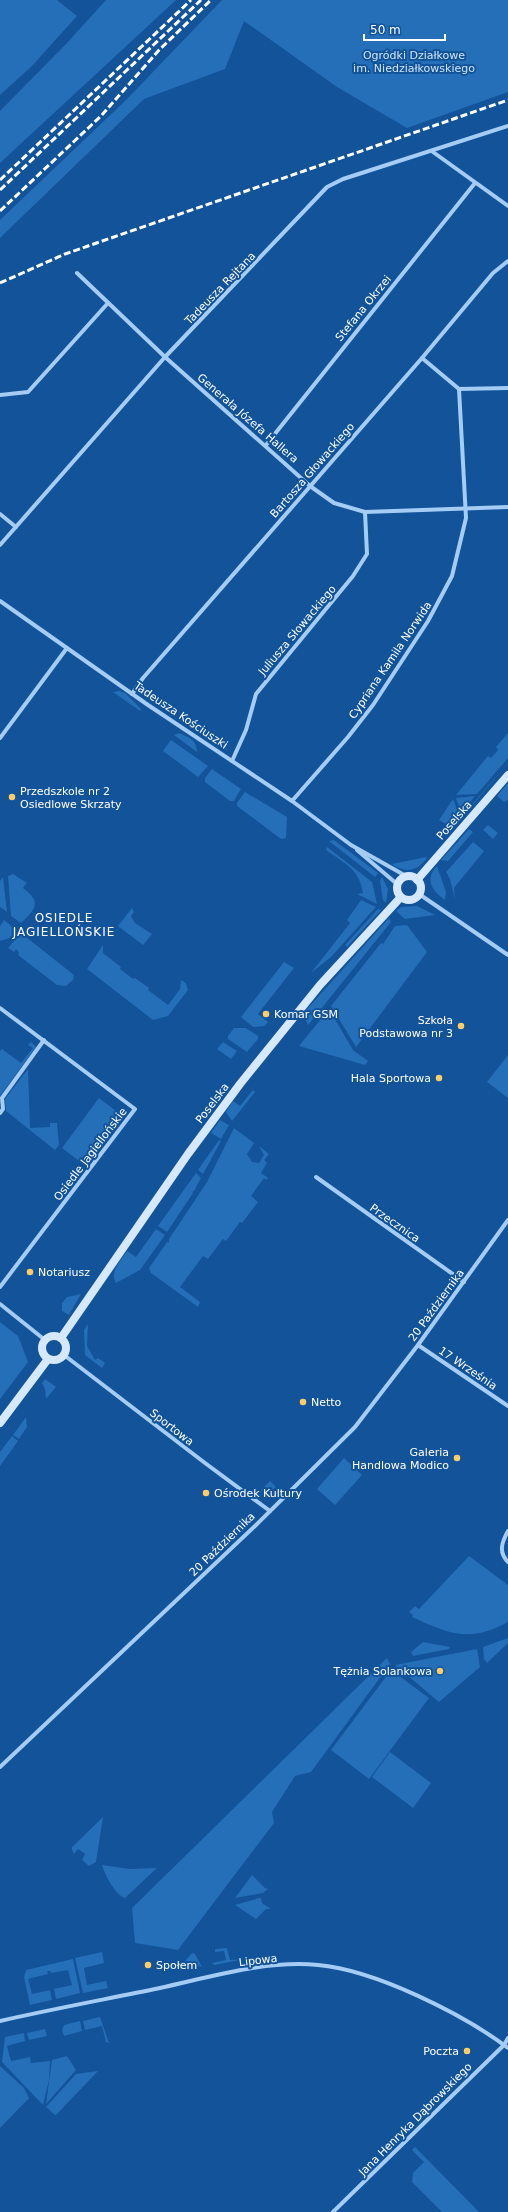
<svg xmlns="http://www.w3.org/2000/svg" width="508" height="2212" font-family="'DejaVu Sans',sans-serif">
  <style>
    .green { fill: #256eb8 }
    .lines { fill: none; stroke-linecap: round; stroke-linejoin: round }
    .street { stroke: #a5ccf4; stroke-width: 4 }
    .secondary { stroke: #d5e8fd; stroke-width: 8 }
    .rail { stroke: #fff; stroke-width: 3; stroke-dasharray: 7 3; stroke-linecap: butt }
    .poi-dot { fill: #ffcd68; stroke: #12539a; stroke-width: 1.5 }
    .labels { text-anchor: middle; stroke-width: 4; stroke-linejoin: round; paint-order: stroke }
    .park-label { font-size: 11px; fill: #cee5fd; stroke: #12539a }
    .street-label { font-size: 11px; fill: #fff; stroke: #12539a }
    .poi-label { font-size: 11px; fill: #fff; stroke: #12539a; text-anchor: start }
    .neighbourhood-label { font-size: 12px; letter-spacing: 1px; fill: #fff; stroke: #12539a }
  </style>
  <rect width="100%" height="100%" fill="#12539a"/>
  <g class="green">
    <path d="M 0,0 L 57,0 L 77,16 L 32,66 L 0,95 Z"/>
    <path d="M 106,0 L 176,0 L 0,163 L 0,111 L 66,44 Z"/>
    <path d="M 222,0 L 508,0 L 508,92 L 407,128 L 337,87 L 244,21 L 225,69 L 144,99 L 0,238 L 0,220 L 126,100 Z"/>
    <path d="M 119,691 L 125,693 L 141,709 L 140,711 L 113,692 Z"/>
    <path d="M 183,718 L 228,750 L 225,750 L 183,720 Z"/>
    <path d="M 179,733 C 188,737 197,740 197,752 L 174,735 Z"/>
    <path d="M 508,733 L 508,758 L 477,794 L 456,795 L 488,756 L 491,758 L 498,750 L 496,747 Z"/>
    <path d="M 171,740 L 208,766 L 198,777 L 163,751 Z"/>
    <path d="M 508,763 L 452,830 L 450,830 Z"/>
    <path d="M 212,769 L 241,789 L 234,801 L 230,801 L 205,782 L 205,778 Z"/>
    <path d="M 508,783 L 508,800 L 504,802 L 497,796 Z"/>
    <path d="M 245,792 L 287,817 L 286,838 L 281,839 L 237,806 L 237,803 Z"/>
    <path d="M 475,796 L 461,813 L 456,798 Z"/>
    <path d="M 453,799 L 459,814 L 449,826 L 439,820 Z"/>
    <path d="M 488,825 L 498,833 L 493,839 L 483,830 Z"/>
    <path d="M 469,829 L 473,832 L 448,861 L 441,860 Z"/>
    <path d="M 334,840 L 378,873 L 375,877 L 329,841 Z"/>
    <path d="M 473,842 L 484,851 L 454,888 L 455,900 L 450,879 L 446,872 Z"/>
    <path d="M 327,847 L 372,882 L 377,904 L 357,894 L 363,893 C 359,868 345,864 326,850 Z"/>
    <path d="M 426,857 L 427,858 C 417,871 406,874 392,864 Z"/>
    <path d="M 437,866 L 446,892 L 445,900 C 432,891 424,879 437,866 Z"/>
    <path d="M 13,874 L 27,883 L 23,888 C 42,902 36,909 21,923 L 11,916 L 8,876 Z"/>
    <path d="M 3,877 L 7,912 L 0,907 L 0,881 Z"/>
    <path d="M 382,877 L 388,889 L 386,903 L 383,900 L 380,881 Z"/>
    <path d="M 361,900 L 376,907 L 331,957 L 311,973 L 350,923 L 347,920 Z"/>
    <path d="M 417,906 L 435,915 L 405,919 L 396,911 L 401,907 Z"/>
    <path d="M 132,908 L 134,912 L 131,916 L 135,923 L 152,934 L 143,945 L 118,926 Z"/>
    <path d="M 378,909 L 381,910 L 347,947 L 345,945 Z"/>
    <path d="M 389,918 L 391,922 L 308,1025 L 305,1018 L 307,1009 Z"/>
    <path d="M 4,920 L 16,930 L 10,938 L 0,941 L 0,926 Z"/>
    <path d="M 407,925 L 427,952 L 356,1047 L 331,1006 L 381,943 L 383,944 L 395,926 Z"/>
    <path d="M 21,933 L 74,975 L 73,980 L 66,986 L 57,985 L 18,955 L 19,952 L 16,949 L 14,952 L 8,948 Z"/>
    <path d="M 103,945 L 103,953 L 121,967 L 120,969 L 133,979 L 135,978 L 149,988 L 148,990 L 168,1005 L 180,989 L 181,980 L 186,983 L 188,990 L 168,1016 L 153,1020 L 87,969 Z"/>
    <path d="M 284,962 L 294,968 L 258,1014 L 268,1022 L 265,1026 L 253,1027 L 241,1017 Z"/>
    <path d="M 329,1009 L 353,1050 L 368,1061 L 365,1065 L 299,1046 Z"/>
    <path d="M 234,1028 L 246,1028 L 258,1036 L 258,1039 L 247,1052 L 228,1039 L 228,1036 Z"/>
    <path d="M 31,1042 L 36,1047 L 0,1096 L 0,1051 L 2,1049 L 21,1063 L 33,1048 L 28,1045 Z"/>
    <path d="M 223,1042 L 237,1051 L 231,1059 L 217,1049 Z"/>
    <path d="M 508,1055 L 508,1098 L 487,1082 Z"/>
    <path d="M 28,1069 L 30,1128 L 50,1127 L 50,1123 L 57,1123 L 59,1145 L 55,1150 L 6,1111 L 5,1099 Z"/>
    <path d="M 253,1090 L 255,1092 L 232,1121 L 226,1112 L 233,1101 L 240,1106 Z"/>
    <path d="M 99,1098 L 120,1114 L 83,1164 L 62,1148 Z"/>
    <path d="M 220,1120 L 229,1125 L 221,1139 L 211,1133 Z"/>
    <path d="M 234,1128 L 254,1143 L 247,1154 L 252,1162 L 259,1163 L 264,1155 L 259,1146 L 269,1154 L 264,1160 L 267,1163 L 261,1173 L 268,1178 L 267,1180 L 264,1178 L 251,1196 L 258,1202 L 242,1223 L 240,1222 L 226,1241 L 223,1239 L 208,1259 L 203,1256 L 180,1287 L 200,1302 L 198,1307 L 151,1273 L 149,1268 L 167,1242 L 169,1243 L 169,1239 L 207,1182 Z"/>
    <path d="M 219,1140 L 221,1141 L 203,1174 L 198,1170 Z"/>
    <path d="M 196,1173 L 201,1178 L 194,1191 L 192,1192 L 193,1193 L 167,1232 L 158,1226 Z"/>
    <path d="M 156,1229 L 165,1235 L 140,1270 L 116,1283 C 109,1271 121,1261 127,1251 L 136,1257 Z"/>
    <path d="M 81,1294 L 69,1315 L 62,1311 L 62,1303 L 67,1297 Z"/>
    <path d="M 0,1322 L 18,1336 L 28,1362 L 0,1399 Z"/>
    <path d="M 88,1324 L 87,1346 L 95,1360 L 98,1358 L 105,1363 L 102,1368 L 85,1355 L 84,1330 Z"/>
    <path d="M 45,1379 L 56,1387 L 46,1399 L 45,1389 L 42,1383 Z"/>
    <path d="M 26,1417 L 27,1427 L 19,1439 L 13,1435 Z"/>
    <path d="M 12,1436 L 18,1441 L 0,1466 L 0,1452 Z"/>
    <path d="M 344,1458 L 362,1475 L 335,1505 L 317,1489 Z"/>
    <path d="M 270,1481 L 276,1487 L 266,1495 L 260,1491 Z"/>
    <path d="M 469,1556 L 508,1585 L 508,1622 C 470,1643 449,1634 412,1617 L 413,1615 L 409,1612 L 415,1606 L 419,1609 Z"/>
    <path d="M 508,1638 L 508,1643 L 487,1663 L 484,1659 L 483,1647 Z"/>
    <path d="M 423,1642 L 450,1647 L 449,1649 L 413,1656 L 411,1652 Z"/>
    <path d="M 477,1649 L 480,1667 L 439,1702 L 395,1665 Z"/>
    <path d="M 387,1658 L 390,1664 L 311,1772 L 295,1776 L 272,1812 L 274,1823 L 178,1950 L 135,1943 L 132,1908 Z"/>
    <path d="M 391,1670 L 429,1698 L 369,1779 L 331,1750 Z"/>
    <path d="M 390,1752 L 431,1783 L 413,1808 L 372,1777 Z"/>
    <path d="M 103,1817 L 96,1862 L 89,1866 L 82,1860 L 85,1854 L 78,1849 L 74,1854 L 72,1850 L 72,1847 Z"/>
    <path d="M 102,1865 L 130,1869 L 157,1868 L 125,1898 C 115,1895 105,1875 102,1865 Z"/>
    <path d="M 252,1875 L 265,1888 L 268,1889 L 263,1893 L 235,1898 Z"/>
    <path d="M 259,1898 L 261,1898 L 262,1903 L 271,1909 L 266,1909 L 256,1919 L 235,1905 Z"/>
    <path d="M 227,1948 L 230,1960 L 245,1959 L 214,1965 L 212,1963 L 226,1960 L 224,1951 L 215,1952 L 215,1949 Z"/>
    <path d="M 102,1952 L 104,1963 L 84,1968 L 87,1985 L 106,1981 L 108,1988 L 83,1993 L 75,1958 Z"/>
    <path d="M 192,1953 L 195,1954 L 202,1967 L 185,1961 Z"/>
    <path d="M 73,1959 L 80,1993 L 56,1999 L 54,1989 L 72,1985 L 68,1970 L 51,1973 L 50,1971 L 47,1971 L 48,1974 L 28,1979 L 32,1994 L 50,1990 L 52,2000 L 30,2005 L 24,1977 L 26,1970 Z"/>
    <path d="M 100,2017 L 109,2043 L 106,2042 L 102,2026 L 85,2030 L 83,2021 Z"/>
    <path d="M 80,2021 L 82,2031 L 64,2036 L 62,2030 L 64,2025 Z"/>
    <path d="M 45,2029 L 47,2036 L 29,2040 L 27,2033 Z"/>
    <path d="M 24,2033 L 25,2041 L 7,2046 L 11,2061 L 30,2057 L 31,2063 L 50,2061 L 49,2080 L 43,2105 L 2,2062 L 5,2037 Z"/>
    <path d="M 67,2056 L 76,2070 L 46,2104 L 52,2060 Z"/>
    <path d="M 0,2066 L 24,2088 L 29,2098 L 0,2128 Z"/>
    <path d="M 98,2071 L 57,2114 L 55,2115 L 46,2107 L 76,2074 Z"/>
    <path d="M 415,2147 L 479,2212 L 442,2212 L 412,2182 L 413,2173 L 424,2162 L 412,2150 Z"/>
  </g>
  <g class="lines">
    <g class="street">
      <path d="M 433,152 L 508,206"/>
      <path d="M 77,273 L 165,357 L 310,486 L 334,503 L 365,512 L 508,507"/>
      <path d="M 459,389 L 508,388"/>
      <path d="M 0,395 L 28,392 L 108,303"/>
      <path d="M 266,445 L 475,183"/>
      <path d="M 0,514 L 16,527"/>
      <path d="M 0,545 L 165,357 L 327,187 L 343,179 L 508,126"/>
      <path d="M 0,601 L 148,705 L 292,801 L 351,845 L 406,876"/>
      <path d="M 132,694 L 143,678 L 422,358 L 493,273 L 508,261"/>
      <path d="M 0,738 L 67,648"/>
      <path d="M 232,761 L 246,730 L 256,694 L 353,576 L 367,554 L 365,512"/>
      <path d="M 292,801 L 348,737 L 373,705 L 428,621 L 452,576 L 466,518 L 459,389 L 422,358"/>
      <path d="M 357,850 L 397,884"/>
      <path d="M 419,894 L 508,955"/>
      <path d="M 0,1008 L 135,1109 L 0,1287"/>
      <path d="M 0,1113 L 3,1109 L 2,1098 L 44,1040"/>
      <path d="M 316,1177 L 464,1282"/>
      <path d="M 0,1304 L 45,1340"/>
      <path d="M 418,1345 L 508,1406"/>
      <path d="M 64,1355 L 205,1463 L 270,1511"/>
      <path d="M 508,1531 C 502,1542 498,1552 508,1562"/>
      <path d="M 0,1767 L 255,1526 L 355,1427 L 418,1345 L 508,1220"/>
      <path d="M 0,2021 C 53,2009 107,1999 160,1988 C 211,1977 265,1960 318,1965 C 375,1970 463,2014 508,2048"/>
      <path d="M 333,2212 L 504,2045 L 508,2038"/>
    </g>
    <g class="secondary">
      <circle cx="409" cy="888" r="12"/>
      <path d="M 417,880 L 508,775"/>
      <circle cx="54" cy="1348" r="12"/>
      <path d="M 61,1338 L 188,1154 L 240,1084 L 320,985 L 400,898"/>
      <path d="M 0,1423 L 48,1359"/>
    </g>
    <g class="rail">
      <path d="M 0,180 L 191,0"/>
      <path d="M 0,190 L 201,0"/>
      <path d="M 0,211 L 101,116 L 159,50 L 211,0"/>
      <path d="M 0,283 L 65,254 L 508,100"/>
    </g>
  </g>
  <g class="poi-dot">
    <circle cx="12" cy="797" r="4"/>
    <circle cx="266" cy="1014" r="4"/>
    <circle cx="461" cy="1026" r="4"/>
    <circle cx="439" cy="1078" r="4"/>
    <circle cx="30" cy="1272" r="4"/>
    <circle cx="303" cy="1402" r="4"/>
    <circle cx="457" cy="1458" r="4"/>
    <circle cx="206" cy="1493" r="4"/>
    <circle cx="440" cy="1671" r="4"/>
    <circle cx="148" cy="1965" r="4"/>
    <circle cx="467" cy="2051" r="4"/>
  </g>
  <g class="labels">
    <g class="park-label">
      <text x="414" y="59">Ogródki Działkowe<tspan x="414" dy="13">im. Niedziałkowskiego</tspan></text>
    </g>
    <g class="street-label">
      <text transform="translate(220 288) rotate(-46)" y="4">Tadeusza Rejtana</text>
      <text transform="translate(363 308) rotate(-51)" y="4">Stefana Okrzei</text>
      <text transform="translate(248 418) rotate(41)" y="4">Generała Józefa Hallera</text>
      <text transform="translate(312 470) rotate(-49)" y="4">Bartosza Głowackiego</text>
      <text transform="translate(297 630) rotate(-50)" y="4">Juliusza Słowackiego</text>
      <text transform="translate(390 660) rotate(-56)" y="4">Cypriana Kamila Norwida</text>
      <text transform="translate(181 715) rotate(34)" y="4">Tadeusza Kościuszki</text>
      <text transform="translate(454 820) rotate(-49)" y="4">Poselska</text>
      <text transform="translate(212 1103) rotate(-53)" y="4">Poselska</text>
      <text transform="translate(90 1154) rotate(-53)" y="4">Osiedle Jagiellońskie</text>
      <text transform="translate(395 1223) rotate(35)" y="4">Przecznica</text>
      <text transform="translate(436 1305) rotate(-54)" y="4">20 Października</text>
      <text transform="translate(468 1368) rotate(34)" y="4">17 Września</text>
      <text transform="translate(172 1427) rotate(38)" y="4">Sportowa</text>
      <text transform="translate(222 1544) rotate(-44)" y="4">20 Października</text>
      <text transform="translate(258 1960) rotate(-7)" y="4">Lipowa</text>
      <text transform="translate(415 2119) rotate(-45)" y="4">Jana Henryka Dąbrowskiego</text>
    </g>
    <g class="poi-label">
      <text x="20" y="795">Przedszkole nr 2<tspan x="20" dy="13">Osiedlowe Skrzaty</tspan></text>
      <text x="274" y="1018">Komar GSM</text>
      <text x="453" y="1024" text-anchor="end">Szkoła<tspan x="453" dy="13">Podstawowa nr 3</tspan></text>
      <text x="431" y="1082" text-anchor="end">Hala Sportowa</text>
      <text x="38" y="1276">Notariusz</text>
      <text x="311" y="1406">Netto</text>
      <text x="449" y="1456" text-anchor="end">Galeria<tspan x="449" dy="13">Handlowa Modico</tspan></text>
      <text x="214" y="1497">Ośrodek Kultury</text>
      <text x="432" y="1675" text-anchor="end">Tężnia Solankowa</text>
      <text x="156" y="1969">Społem</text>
      <text x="459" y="2055" text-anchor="end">Poczta</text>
    </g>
    <g class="neighbourhood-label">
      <text x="64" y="922">OSIEDLE<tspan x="64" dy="14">JAGIELLOŃSKIE</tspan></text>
    </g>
  </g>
  <path d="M364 34v6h81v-6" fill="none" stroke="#ffffff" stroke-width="2"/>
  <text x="370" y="34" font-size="12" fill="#ffffff" stroke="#12539a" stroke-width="3" paint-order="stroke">50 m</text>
</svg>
